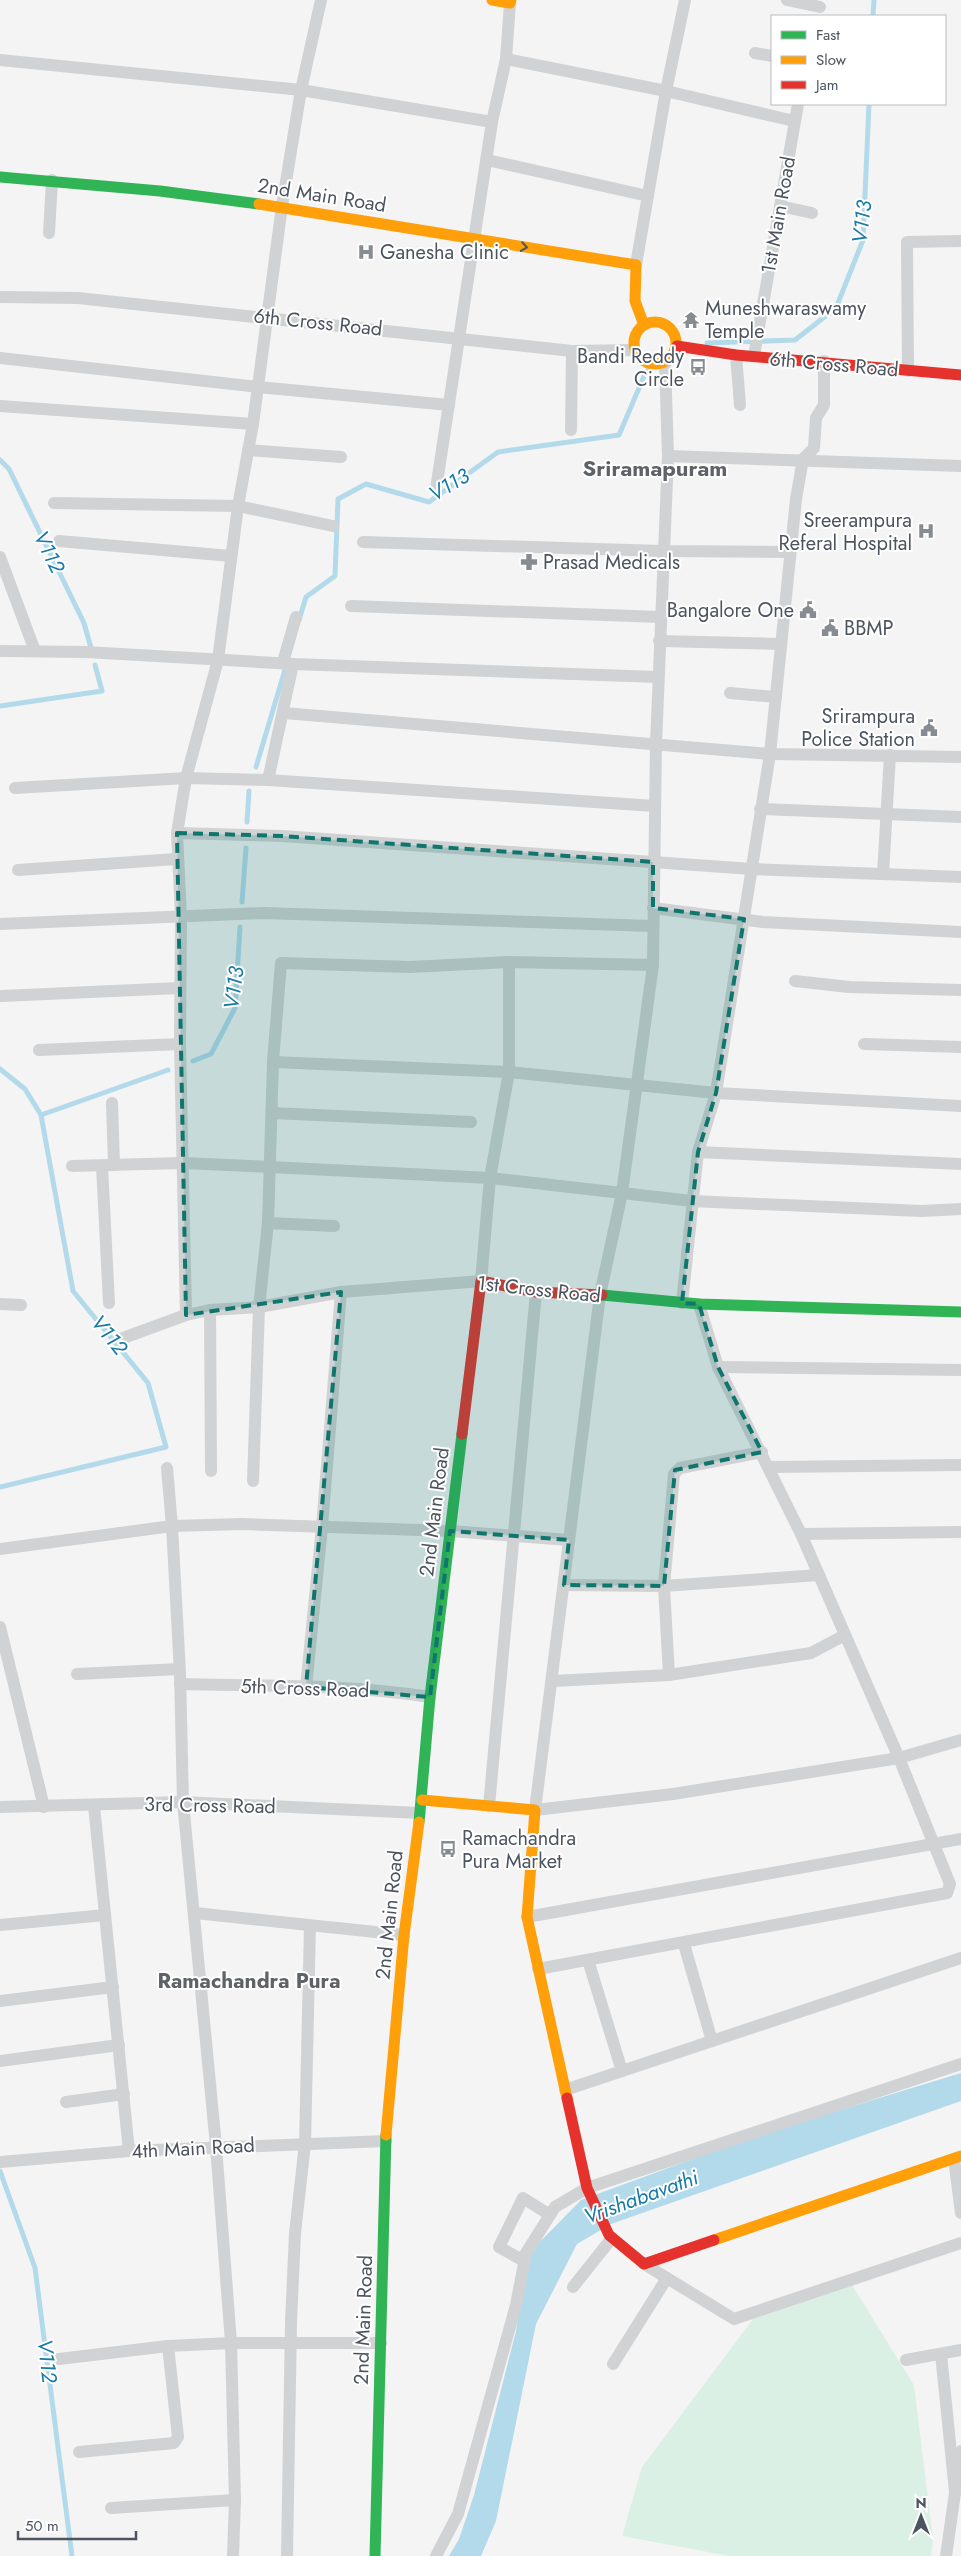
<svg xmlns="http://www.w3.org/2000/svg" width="961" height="2556" font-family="Jost,sans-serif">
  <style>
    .green { fill: #dbf0e5 }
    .water { fill: #b3daeb }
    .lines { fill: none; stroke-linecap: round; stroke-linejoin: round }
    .stream { stroke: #b3daeb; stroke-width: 5 }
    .street { stroke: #d0d2d4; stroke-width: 12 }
    .fast { stroke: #30b455; stroke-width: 11 }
    .slow { stroke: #ff9f0a; stroke-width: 11 }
    .jam { stroke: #e5322d; stroke-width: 11 }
    .oneway { stroke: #4b595e }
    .marked { fill: #0f766e; fill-opacity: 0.2; stroke: #0f766e; stroke-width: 4; stroke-dasharray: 10 6; stroke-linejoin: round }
    .labels { text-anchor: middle; stroke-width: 4; stroke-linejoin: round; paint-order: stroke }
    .street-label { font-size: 20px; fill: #4c545f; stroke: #fff }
    .poi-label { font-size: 20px; fill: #4c545f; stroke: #fff; text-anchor: start }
    .water-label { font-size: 21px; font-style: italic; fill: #187ba6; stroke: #fff }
    .neighbourhood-label { font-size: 21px; font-weight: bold; fill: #5f6267; stroke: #fff }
    .quarter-label { font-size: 22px; font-weight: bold; fill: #5f6267; stroke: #fff }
  </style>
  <rect width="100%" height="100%" fill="#f4f4f4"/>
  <path class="green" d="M 852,2285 L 914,2385 L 933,2538 L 931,2556 L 729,2556 L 622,2536 L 642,2467 L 753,2319 Z"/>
  <path class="water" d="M 961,2073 L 961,2101 L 611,2224 L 577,2244 L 536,2324 L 496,2521 L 481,2556 L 449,2556 L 459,2539 L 474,2495 L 516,2331 L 528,2254 L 581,2200 L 761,2134 Z"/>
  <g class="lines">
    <g class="stream">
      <path d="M 873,16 L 874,0"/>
      <path d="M 707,343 L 795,340 L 836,308 L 863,240 L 869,104"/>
      <path d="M 0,460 L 9,469 L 84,623 L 91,648"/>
      <path d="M 299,620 L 306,597 L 335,576 L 338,499 L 366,484 L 429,502 L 498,452 L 619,435 L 645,374 L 652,365"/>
      <path d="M 0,706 L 102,691 L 95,665"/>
      <path d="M 256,767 L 287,663"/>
      <path d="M 247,822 L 249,791"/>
      <path d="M 242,902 L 246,848"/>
      <path d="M 193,1061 L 211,1054 L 235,1008 L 240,927"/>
      <path d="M 0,1069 L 25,1089 L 41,1115 L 73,1291 L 148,1383 L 166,1447 L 0,1487"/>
      <path d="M 41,1115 L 168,1070"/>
      <path d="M 0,2171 L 35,2268 L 72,2556"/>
    </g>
    <g class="street">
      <path d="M 787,0 L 820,7"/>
      <path d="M 755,53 L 772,56"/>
      <path d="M 506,59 L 666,91 L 794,121"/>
      <path d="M 0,60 L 301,90 L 492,122"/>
      <path d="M 487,160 L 648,196"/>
      <path d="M 780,206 L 812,213"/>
      <path d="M 49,233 L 52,180"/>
      <path d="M 636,265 L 666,91 L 685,0"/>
      <path d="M 0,297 L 78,298 L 572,351 L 635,350"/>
      <path d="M 736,355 L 740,405"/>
      <path d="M 754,356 L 798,104"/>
      <path d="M 0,358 L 258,387 L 449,405"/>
      <path d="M 665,362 L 668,456 L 656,744 L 653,965 L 622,1193 L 600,1295 L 535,1810 L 673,1794 L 899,1758 L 961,1740"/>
      <path d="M 908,371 L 907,242 L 961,241"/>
      <path d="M 0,406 L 253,424"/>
      <path d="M 571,430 L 572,351"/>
      <path d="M 248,450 L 341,457"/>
      <path d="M 668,456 L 961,466"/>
      <path d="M 436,489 L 492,122 L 506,59 L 510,3"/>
      <path d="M 54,503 L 238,506 L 333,526"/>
      <path d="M 59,541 L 231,556"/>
      <path d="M 363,542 L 662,551 L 790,552"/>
      <path d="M 0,557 L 35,651"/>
      <path d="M 351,606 L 660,617"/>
      <path d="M 659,641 L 781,644"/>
      <path d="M 0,651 L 86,652 L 293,664 L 658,677"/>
      <path d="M 283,662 L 296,617"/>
      <path d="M 730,693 L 776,697"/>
      <path d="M 284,713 L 770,754 L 961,757"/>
      <path d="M 268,780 L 293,664"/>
      <path d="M 15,788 L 186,778 L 268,780 L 655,806"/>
      <path d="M 760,809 L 961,817"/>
      <path d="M 177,833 L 282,836 L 752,869 L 961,877"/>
      <path d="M 18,870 L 176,859"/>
      <path d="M 883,874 L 890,755"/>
      <path d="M 653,908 L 763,922 L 961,932"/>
      <path d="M 0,924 L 264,913 L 652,926"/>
      <path d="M 795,981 L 849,987 L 961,990"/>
      <path d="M 2,996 L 179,988"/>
      <path d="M 864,1044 L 961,1047"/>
      <path d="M 39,1050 L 180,1044"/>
      <path d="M 273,1062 L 509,1072 L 716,1093 L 961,1106"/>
      <path d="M 112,1103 L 114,1165"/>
      <path d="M 272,1113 L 471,1122"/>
      <path d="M 698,1152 L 961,1164"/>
      <path d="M 72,1166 L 182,1163 L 270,1167 L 490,1178 L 692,1201 L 921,1211 L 961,1209"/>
      <path d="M 102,1166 L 109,1303"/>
      <path d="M 268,1223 L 334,1226"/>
      <path d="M 682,1303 L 698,1152 L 716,1093 L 770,754 L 796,499 L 803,459 L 814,448 L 816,418 L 824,405 L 824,361"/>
      <path d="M 0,1304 L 21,1305"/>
      <path d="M 210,1310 L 211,1471"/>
      <path d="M 186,1315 L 180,1044 L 181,917 L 177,833 L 186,778 L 218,660 L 238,506 L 253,424 L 282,206 L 301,90 L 321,0"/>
      <path d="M 123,1338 L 186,1315 L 210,1310 L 259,1307 L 341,1292 L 481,1281 L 490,1178 L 509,1072 L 509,962"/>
      <path d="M 718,1367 L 961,1370"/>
      <path d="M 762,1452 L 680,1468 L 674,1474 L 664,1586 L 669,1675 L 811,1653 L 845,1635"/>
      <path d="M 769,1467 L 961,1465"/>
      <path d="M 167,1468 L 172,1526 L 180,1673 L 183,1802 L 216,2146 L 231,2343 L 381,2343"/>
      <path d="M 253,1481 L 259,1307 L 268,1223 L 273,1062 L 281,963 L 410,967 L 509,962 L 653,965"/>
      <path d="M 801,1534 L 961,1532"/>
      <path d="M 0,1549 L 172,1526 L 242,1524 L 450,1531 L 569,1540"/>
      <path d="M 564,1585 L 664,1586 L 819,1575"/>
      <path d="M 0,1627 L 44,1807"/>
      <path d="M 77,1674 L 179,1669"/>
      <path d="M 553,1681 L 669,1675"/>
      <path d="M 180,1684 C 263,1686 348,1684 430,1697"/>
      <path d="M 306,1687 L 322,1527 L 341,1292"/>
      <path d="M 94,1806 L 129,2151"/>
      <path d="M 489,1806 L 536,1292"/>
      <path d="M 0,1807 L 183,1802 L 420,1813"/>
      <path d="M 195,1913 L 404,1935"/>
      <path d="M 527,1917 L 961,1839"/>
      <path d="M 0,1925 L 105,1915"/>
      <path d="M 684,1944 L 712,2041"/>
      <path d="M 588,1960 L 622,2071"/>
      <path d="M 538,1969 L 947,1893 L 950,1884 L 899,1758 L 801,1534 L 718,1367 L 699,1304"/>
      <path d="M 0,2001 L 113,1987"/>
      <path d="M 0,2061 L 119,2045"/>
      <path d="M 565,2090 L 961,1958"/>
      <path d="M 66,2102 L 124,2094"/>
      <path d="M 954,2159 L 961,2213"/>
      <path d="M 0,2162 L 129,2151 L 386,2141"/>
      <path d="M 524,2261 L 499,2247 L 523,2198 L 550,2215"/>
      <path d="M 644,2264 L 734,2319 L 961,2243"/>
      <path d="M 573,2287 L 612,2238"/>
      <path d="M 941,2354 L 955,2492"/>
      <path d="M 59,2359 L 168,2346 L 231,2343 L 235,2500 L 233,2556"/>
      <path d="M 906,2360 L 961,2350"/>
      <path d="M 613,2364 L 667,2278"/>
      <path d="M 79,2452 L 174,2443 L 178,2437 L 168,2346"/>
      <path d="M 111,2508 L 235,2500"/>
      <path d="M 287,2556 L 291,2322 L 295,2233 L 305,2144 L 310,1926"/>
      <path d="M 436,2556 L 458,2514 L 516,2305 L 526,2253 L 555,2207 L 587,2188 L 961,2064"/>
      <path d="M 946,2556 L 961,2451"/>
    </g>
    <g class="fast">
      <path d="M 0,177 L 160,191 L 259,204"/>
      <path d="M 602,1295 L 699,1304 L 961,1312"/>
      <path d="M 419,1822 L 430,1697 L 462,1434"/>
      <path d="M 375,2556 L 386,2135"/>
    </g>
    <g class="slow">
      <path d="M 492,0 L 510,3 L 511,0"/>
      <path d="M 259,204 L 636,265 L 635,301 L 644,325"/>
      <circle cx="655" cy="343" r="21"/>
      <path d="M 422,1800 L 535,1810 L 527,1917 L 567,2098"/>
      <path d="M 386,2135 L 404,1935 L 419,1822"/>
      <path d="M 714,2240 L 961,2156"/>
    </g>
    <g class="jam">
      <path d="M 677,346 L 736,355 L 961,375"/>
      <path d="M 462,1434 L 481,1281 L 536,1292 L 602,1295"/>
      <path d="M 567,2098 L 587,2188 L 609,2235 L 644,2264 L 714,2240"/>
    </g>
  </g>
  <defs><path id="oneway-chevron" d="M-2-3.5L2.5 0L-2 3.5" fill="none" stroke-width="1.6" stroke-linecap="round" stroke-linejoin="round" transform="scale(1.25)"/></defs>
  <use class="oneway" href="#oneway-chevron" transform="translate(524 247) rotate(9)"/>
  <path class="marked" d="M 177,833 L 282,836 L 653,862 L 653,908 L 744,919 L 716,1093 L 698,1152 L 682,1303 L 699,1304 L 718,1367 L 762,1452 L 675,1470 L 664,1586 L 564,1585 L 569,1540 L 450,1531 L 430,1697 L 306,1687 L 341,1292 L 186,1315 Z"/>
  <defs>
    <g id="hospital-bare" transform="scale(1.35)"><path d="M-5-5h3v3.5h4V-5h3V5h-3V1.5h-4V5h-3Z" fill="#878c93" stroke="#fff" stroke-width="2.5" paint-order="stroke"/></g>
    <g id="temple-bare" transform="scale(1.35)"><path d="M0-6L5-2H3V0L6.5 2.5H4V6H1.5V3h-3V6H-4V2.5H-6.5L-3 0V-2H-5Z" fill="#878c93" stroke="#fff" stroke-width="2.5" paint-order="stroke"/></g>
    <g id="bus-bare" transform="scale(1.35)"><path d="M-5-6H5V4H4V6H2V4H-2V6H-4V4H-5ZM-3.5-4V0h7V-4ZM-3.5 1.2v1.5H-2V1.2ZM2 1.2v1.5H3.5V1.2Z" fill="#878c93" stroke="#fff" stroke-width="2.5" paint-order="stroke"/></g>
    <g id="pharmacy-bare" transform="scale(1.35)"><path d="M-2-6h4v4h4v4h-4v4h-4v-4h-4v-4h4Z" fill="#878c93" stroke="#fff" stroke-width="2.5" paint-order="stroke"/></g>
    <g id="civic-bare" transform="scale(1.35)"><path d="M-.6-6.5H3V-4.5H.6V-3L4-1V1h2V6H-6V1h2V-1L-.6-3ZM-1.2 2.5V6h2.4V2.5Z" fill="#878c93" stroke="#fff" stroke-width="2.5" paint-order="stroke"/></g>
  </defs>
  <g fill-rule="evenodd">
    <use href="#hospital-bare" x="366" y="252"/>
    <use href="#temple-bare" x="691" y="320"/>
    <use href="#bus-bare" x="698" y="367"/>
    <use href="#hospital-bare" x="926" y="531"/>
    <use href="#pharmacy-bare" x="529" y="562"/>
    <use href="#civic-bare" x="808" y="610"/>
    <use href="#civic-bare" x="830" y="628"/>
    <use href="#civic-bare" x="929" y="728"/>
    <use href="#bus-bare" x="448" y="1849"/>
  </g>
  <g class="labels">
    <g class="street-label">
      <text transform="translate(322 195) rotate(9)" y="7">2nd Main Road</text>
      <text transform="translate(778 215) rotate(-80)" y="7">1st Main Road</text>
      <text transform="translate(318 322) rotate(6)" y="7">6th Cross Road</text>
      <text transform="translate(834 364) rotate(5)" y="7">6th Cross Road</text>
      <text transform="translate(539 1289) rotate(6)" y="7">1st Cross Road</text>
      <text transform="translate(434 1512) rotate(-83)" y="7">2nd Main Road</text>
      <text transform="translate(305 1688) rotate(2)" y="7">5th Cross Road</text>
      <text transform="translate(210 1805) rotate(1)" y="7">3rd Cross Road</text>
      <text transform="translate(389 1915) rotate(-84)" y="7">2nd Main Road</text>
      <text transform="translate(193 2148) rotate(-3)" y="7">4th Main Road</text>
      <text transform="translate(363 2320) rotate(-88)" y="7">2nd Main Road</text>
    </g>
    <g class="poi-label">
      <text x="380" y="259">Ganesha Clinic</text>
      <text x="705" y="315">Muneshwaraswamy<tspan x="705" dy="23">Temple</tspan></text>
      <text x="684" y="363" text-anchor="end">Bandi Reddy<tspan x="684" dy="23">Circle</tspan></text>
      <text x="912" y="527" text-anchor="end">Sreerampura<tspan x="912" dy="23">Referal Hospital</tspan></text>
      <text x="543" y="569">Prasad Medicals</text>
      <text x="794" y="617" text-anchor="end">Bangalore One</text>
      <text x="844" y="635">BBMP</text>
      <text x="915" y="723" text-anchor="end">Srirampura<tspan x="915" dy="23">Police Station</tspan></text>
      <text x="462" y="1845">Ramachandra<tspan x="462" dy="23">Pura Market</tspan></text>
    </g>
    <g class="water-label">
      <text transform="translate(862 222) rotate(-83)" y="7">V113</text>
      <text transform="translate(449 485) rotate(-31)" y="7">V113</text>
      <text transform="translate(49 552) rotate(64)" y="7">V112</text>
      <text transform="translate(234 988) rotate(-82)" y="7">V113</text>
      <text transform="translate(109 1335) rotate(51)" y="7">V112</text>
      <text transform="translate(641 2197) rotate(-20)" y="7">Vrishabavathi</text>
      <text transform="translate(47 2361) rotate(83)" y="7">V112</text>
    </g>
    <g class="neighbourhood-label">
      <text x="249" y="1988">Ramachandra Pura</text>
    </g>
    <g class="quarter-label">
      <text x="655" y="476">Sriramapuram</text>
    </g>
  </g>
  <rect x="771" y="15" width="175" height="90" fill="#ffffff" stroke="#b7bbbf"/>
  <rect x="781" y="31" width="25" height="8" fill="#30b455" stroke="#b7bbbf"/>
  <text x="816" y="40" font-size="15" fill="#4c545f">Fast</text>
  <rect x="781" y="56" width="25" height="8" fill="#ff9f0a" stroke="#b7bbbf"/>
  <text x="816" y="65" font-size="15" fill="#4c545f">Slow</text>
  <rect x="781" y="81" width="25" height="8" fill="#e5322d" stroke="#b7bbbf"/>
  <text x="816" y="90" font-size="15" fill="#4c545f">Jam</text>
  <g transform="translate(921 2516)" stroke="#ffffff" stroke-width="4" paint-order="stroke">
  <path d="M0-4L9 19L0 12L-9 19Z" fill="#4c545f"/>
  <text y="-8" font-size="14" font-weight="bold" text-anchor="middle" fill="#4c545f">N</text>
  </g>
  <path d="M18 2531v8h118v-8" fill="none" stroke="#4c545f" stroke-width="2.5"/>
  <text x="25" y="2531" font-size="15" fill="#4c545f" stroke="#ffffff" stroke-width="4" paint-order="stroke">50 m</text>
</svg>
